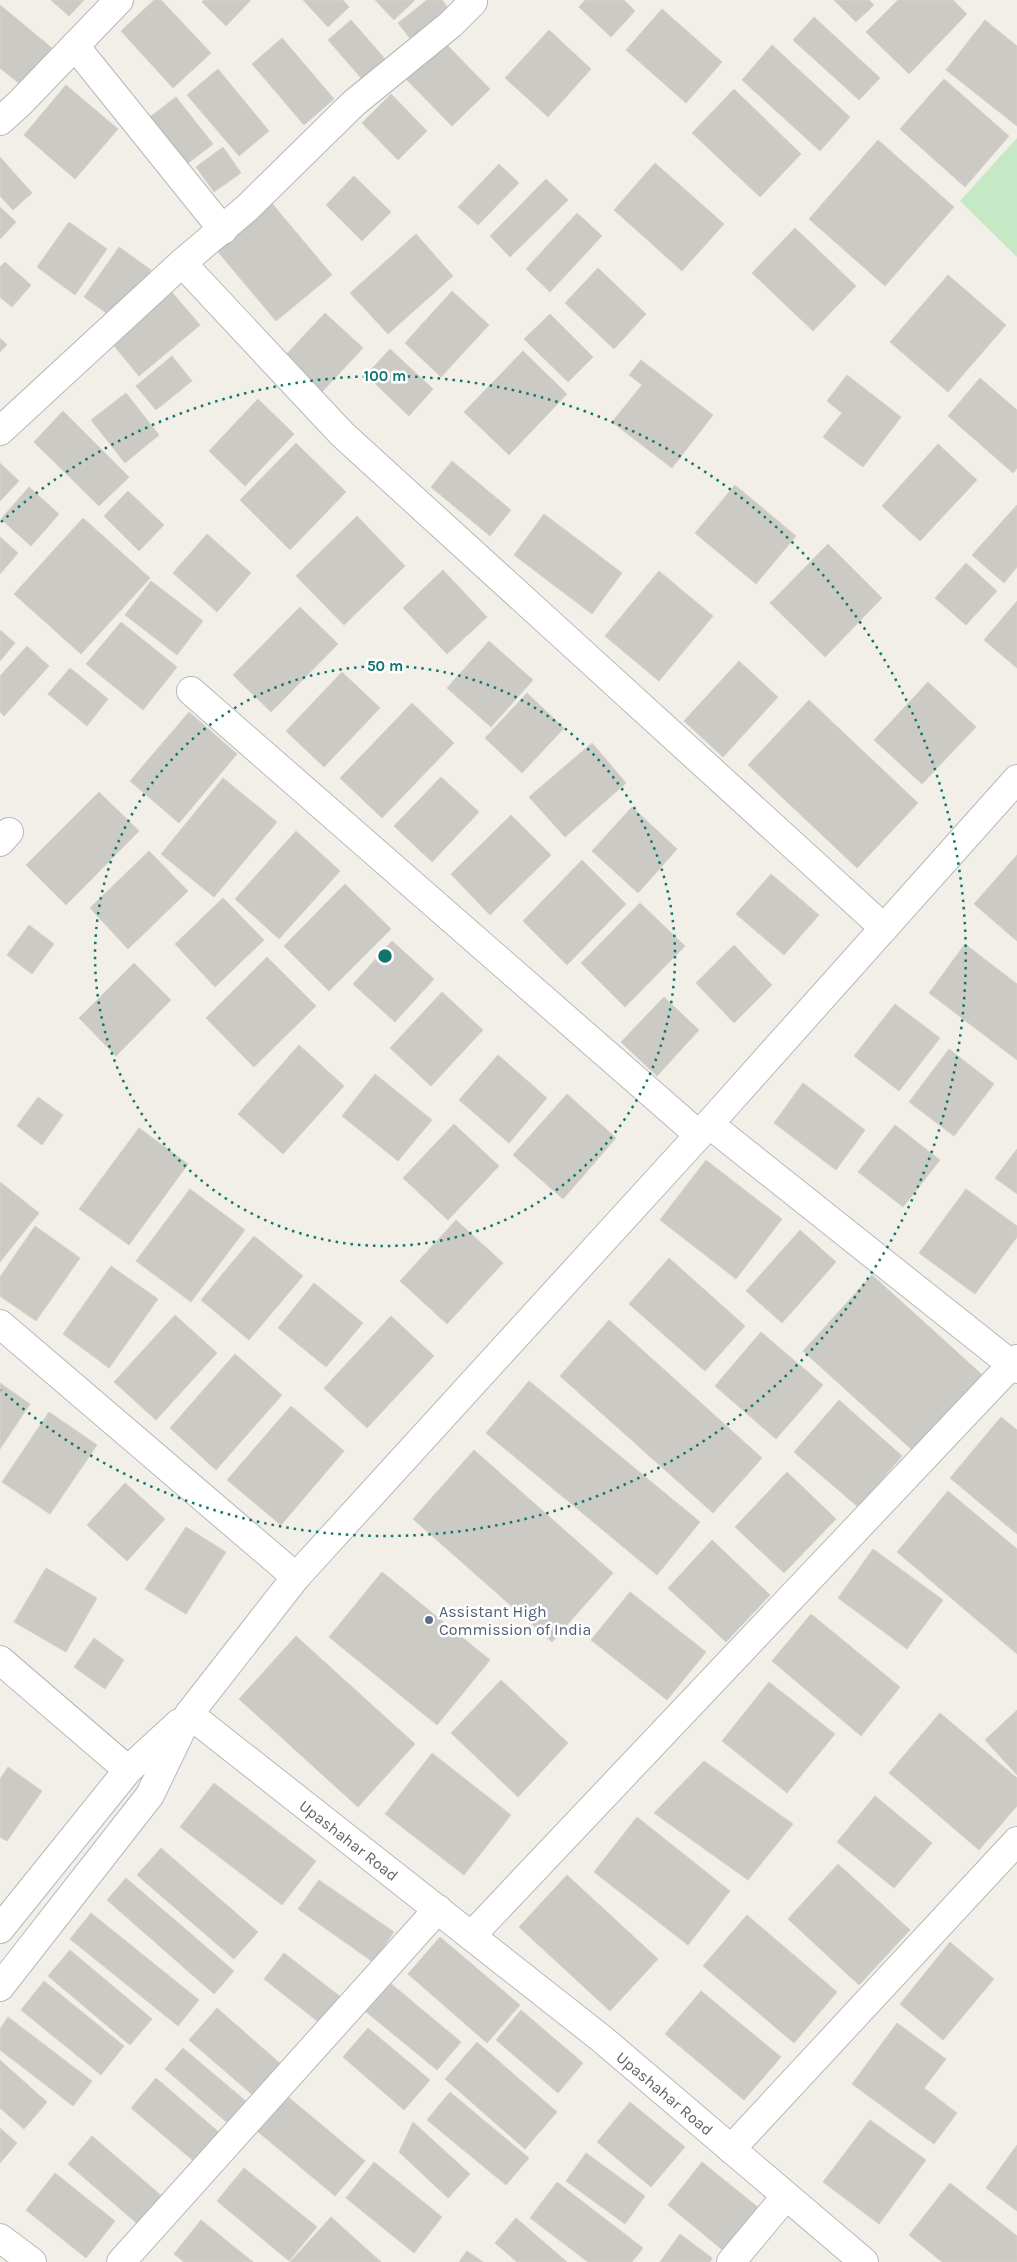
<svg xmlns="http://www.w3.org/2000/svg" width="1017" height="2262" font-family="Karla,sans-serif">
  <style>
    .green { fill: #c5e8c5 }
    .building { fill: #cccac5; stroke: #d6d1c6 }
    .lines { fill: none; stroke-linecap: round; stroke-linejoin: round }
    .minor-casing { stroke: #b5b8bc; stroke-width: 30 }
    .tertiary-casing { stroke: #b5b8bc; stroke-width: 30 }
    .minor { stroke: #fff; stroke-width: 28 }
    .tertiary { stroke: #fff; stroke-width: 28 }
    .ring { fill: none; stroke: #0f766e; stroke-width: 2.5; stroke-dasharray: 2.5 5 }
    .service-dot { fill: #5c6f8a; stroke: #fff; stroke-width: 2 }
    .labels { text-anchor: middle; stroke-width: 5; stroke-linejoin: round; paint-order: stroke }
    .service-label { font-size: 16px; fill: #4e5e75; stroke: #fff; text-anchor: start }
    .street-label { font-size: 16px; fill: #5f6368; stroke: #fff }
    .centre { fill: #0f766e; stroke: #fff; stroke-width: 2.5 }
    .ring-label { font-size: 15px; text-anchor: middle; font-weight: bold; fill: #0f766e; stroke: #fff; stroke-width: 5; stroke-linejoin: round; paint-order: stroke }
  </style>
  <rect width="100%" height="100%" fill="#f1efe8"/>
  <path class="green" d="M 1017,138 L 1017,257 L 960,201 Z"/>
  <g class="building">
    <path d="M 51,0 L 84,0 L 69,16 Z"/>
    <path d="M 154,0 L 161,0 L 211,53 L 173,88 L 121,31 Z"/>
    <path d="M 204,0 L 251,0 L 226,26 L 202,2 Z"/>
    <path d="M 303,0 L 343,0 L 349,7 L 328,27 Z"/>
    <path d="M 375,0 L 415,0 L 394,20 Z"/>
    <path d="M 427,0 L 442,0 L 453,15 L 415,45 L 398,23 Z"/>
    <path d="M 585,0 L 624,0 L 635,11 L 611,37 L 579,7 Z"/>
    <path d="M 834,0 L 869,0 L 874,5 L 856,22 Z"/>
    <path d="M 898,0 L 953,0 L 967,14 L 909,74 L 866,32 Z"/>
    <path d="M 0,5 L 52,48 L 21,85 L 0,68 Z"/>
    <path d="M 662,9 L 722,62 L 686,103 L 626,50 Z"/>
    <path d="M 814,17 L 880,78 L 859,100 L 793,40 Z"/>
    <path d="M 351,20 L 386,60 L 363,80 L 328,40 Z"/>
    <path d="M 985,20 L 1017,46 L 1017,126 L 946,70 Z"/>
    <path d="M 549,30 L 591,69 L 548,117 L 505,78 Z"/>
    <path d="M 282,38 L 334,99 L 304,125 L 252,64 Z"/>
    <path d="M 441,39 L 490,89 L 452,126 L 403,76 Z"/>
    <path d="M 772,45 L 850,117 L 820,151 L 742,80 Z"/>
    <path d="M 218,69 L 269,131 L 239,156 L 187,95 Z"/>
    <path d="M 944,79 L 1009,136 L 965,187 L 900,129 Z"/>
    <path d="M 66,85 L 118,129 L 75,179 L 24,135 Z"/>
    <path d="M 734,89 L 801,154 L 760,197 L 692,133 Z"/>
    <path d="M 391,94 L 427,131 L 398,160 L 362,123 Z"/>
    <path d="M 176,97 L 213,144 L 187,164 L 150,117 Z"/>
    <path d="M 878,140 L 954,207 L 885,286 L 809,219 Z"/>
    <path d="M 223,147 L 241,173 L 214,192 L 196,167 Z"/>
    <path d="M 0,157 L 32,193 L 13,210 L 0,196 Z"/>
    <path d="M 655,163 L 724,224 L 682,271 L 614,210 Z"/>
    <path d="M 499,164 L 519,183 L 478,225 L 458,207 Z"/>
    <path d="M 354,176 L 391,212 L 362,241 L 326,205 Z"/>
    <path d="M 546,179 L 568,200 L 510,257 L 490,236 Z"/>
    <path d="M 269,200 L 332,275 L 276,321 L 213,246 Z"/>
    <path d="M 0,207 L 16,222 L 0,239 Z"/>
    <path d="M 577,213 L 602,236 L 550,292 L 526,269 Z"/>
    <path d="M 69,222 L 107,249 L 75,295 L 37,267 Z"/>
    <path d="M 795,228 L 856,286 L 813,331 L 752,273 Z"/>
    <path d="M 416,234 L 453,276 L 388,334 L 350,293 Z"/>
    <path d="M 119,247 L 151,270 L 116,320 L 84,297 Z"/>
    <path d="M 5,262 L 31,285 L 12,307 L 0,297 L 0,267 Z"/>
    <path d="M 598,268 L 646,314 L 614,349 L 565,303 Z"/>
    <path d="M 948,275 L 1006,325 L 948,392 L 890,342 Z"/>
    <path d="M 170,290 L 200,325 L 139,376 L 110,341 Z"/>
    <path d="M 452,291 L 489,325 L 441,377 L 405,343 Z"/>
    <path d="M 325,313 L 363,348 L 320,394 L 282,359 Z"/>
    <path d="M 550,314 L 593,357 L 568,382 L 524,339 Z"/>
    <path d="M 0,338 L 7,345 L 0,352 Z"/>
    <path d="M 390,349 L 433,389 L 409,416 L 366,375 Z"/>
    <path d="M 523,351 L 567,394 L 509,455 L 464,412 Z"/>
    <path d="M 172,356 L 192,381 L 156,410 L 136,386 Z"/>
    <path d="M 641,360 L 713,415 L 672,468 L 612,422 L 642,385 L 629,375 Z"/>
    <path d="M 847,375 L 901,417 L 863,467 L 823,437 L 842,413 L 827,401 Z"/>
    <path d="M 980,378 L 1017,410 L 1017,468 L 1013,473 L 948,416 Z"/>
    <path d="M 126,393 L 159,435 L 125,463 L 91,420 Z"/>
    <path d="M 258,399 L 294,434 L 245,486 L 209,451 Z"/>
    <path d="M 63,411 L 129,477 L 99,506 L 34,442 Z"/>
    <path d="M 296,443 L 346,492 L 290,550 L 240,500 Z"/>
    <path d="M 938,444 L 977,480 L 920,541 L 882,506 Z"/>
    <path d="M 452,461 L 511,510 L 490,536 L 431,487 Z"/>
    <path d="M 0,463 L 19,481 L 0,501 Z"/>
    <path d="M 735,485 L 796,536 L 756,584 L 695,533 Z"/>
    <path d="M 29,487 L 59,514 L 31,546 L 1,519 Z"/>
    <path d="M 128,491 L 164,525 L 139,551 L 104,516 Z"/>
    <path d="M 1017,505 L 1017,567 L 1004,583 L 972,555 Z"/>
    <path d="M 544,514 L 622,573 L 592,614 L 514,555 Z"/>
    <path d="M 357,516 L 405,566 L 344,625 L 296,576 Z"/>
    <path d="M 83,518 L 150,578 L 81,654 L 14,594 Z"/>
    <path d="M 207,534 L 251,573 L 217,612 L 173,573 Z"/>
    <path d="M 0,537 L 18,553 L 0,574 Z"/>
    <path d="M 828,544 L 882,598 L 825,657 L 770,603 Z"/>
    <path d="M 966,563 L 997,591 L 966,625 L 935,598 Z"/>
    <path d="M 443,570 L 487,617 L 447,654 L 403,608 Z"/>
    <path d="M 659,571 L 713,616 L 659,681 L 605,636 Z"/>
    <path d="M 151,581 L 203,621 L 177,655 L 125,615 Z"/>
    <path d="M 1017,601 L 1017,668 L 984,640 Z"/>
    <path d="M 300,607 L 338,644 L 271,712 L 233,675 Z"/>
    <path d="M 121,622 L 177,667 L 143,710 L 86,664 Z"/>
    <path d="M 0,630 L 15,643 L 0,661 Z"/>
    <path d="M 489,641 L 533,680 L 491,727 L 447,688 Z"/>
    <path d="M 27,646 L 49,666 L 4,716 L 0,712 L 0,676 Z"/>
    <path d="M 739,661 L 778,697 L 723,757 L 684,721 Z"/>
    <path d="M 70,668 L 108,699 L 87,726 L 48,694 Z"/>
    <path d="M 342,672 L 380,708 L 324,767 L 286,731 Z"/>
    <path d="M 928,682 L 976,727 L 922,784 L 874,740 Z"/>
    <path d="M 527,693 L 564,728 L 522,773 L 485,738 Z"/>
    <path d="M 809,700 L 918,803 L 857,868 L 748,765 Z"/>
    <path d="M 412,703 L 454,743 L 382,818 L 340,778 Z"/>
    <path d="M 189,712 L 237,754 L 179,823 L 130,781 Z"/>
    <path d="M 592,743 L 626,783 L 565,837 L 529,797 Z"/>
    <path d="M 441,777 L 479,812 L 432,862 L 394,826 Z"/>
    <path d="M 223,778 L 277,822 L 214,897 L 161,854 Z"/>
    <path d="M 99,792 L 139,831 L 66,905 L 26,865 Z"/>
    <path d="M 632,807 L 677,849 L 638,893 L 592,851 Z"/>
    <path d="M 511,815 L 551,855 L 490,915 L 451,874 Z"/>
    <path d="M 296,831 L 340,871 L 279,939 L 235,899 Z"/>
    <path d="M 149,851 L 188,891 L 128,949 L 90,908 Z"/>
    <path d="M 1017,855 L 1017,941 L 974,904 Z"/>
    <path d="M 582,860 L 626,904 L 567,965 L 523,921 Z"/>
    <path d="M 771,874 L 819,915 L 784,955 L 736,914 Z"/>
    <path d="M 345,884 L 391,929 L 329,991 L 284,946 Z"/>
    <path d="M 223,898 L 264,940 L 215,987 L 175,944 Z"/>
    <path d="M 640,903 L 685,946 L 625,1007 L 581,963 Z"/>
    <path d="M 29,925 L 54,944 L 32,974 L 7,955 Z"/>
    <path d="M 392,941 L 434,979 L 395,1022 L 353,984 Z"/>
    <path d="M 965,944 L 1017,984 L 1017,1060 L 929,993 Z"/>
    <path d="M 734,945 L 772,985 L 734,1023 L 696,983 Z"/>
    <path d="M 267,957 L 316,1006 L 254,1067 L 206,1018 Z"/>
    <path d="M 134,963 L 171,1000 L 116,1056 L 79,1018 Z"/>
    <path d="M 442,992 L 483,1030 L 431,1086 L 390,1048 Z"/>
    <path d="M 664,997 L 699,1030 L 657,1076 L 621,1042 Z"/>
    <path d="M 895,1004 L 940,1038 L 899,1091 L 854,1056 Z"/>
    <path d="M 299,1045 L 344,1086 L 283,1154 L 238,1114 Z"/>
    <path d="M 949,1049 L 994,1084 L 954,1136 L 909,1102 Z"/>
    <path d="M 498,1055 L 547,1098 L 509,1143 L 459,1100 Z"/>
    <path d="M 375,1074 L 432,1120 L 398,1161 L 342,1116 Z"/>
    <path d="M 803,1083 L 865,1130 L 836,1170 L 774,1123 Z"/>
    <path d="M 567,1094 L 616,1138 L 563,1199 L 513,1155 Z"/>
    <path d="M 38,1097 L 63,1115 L 42,1145 L 17,1126 Z"/>
    <path d="M 454,1124 L 499,1166 L 448,1220 L 403,1178 Z"/>
    <path d="M 895,1125 L 940,1160 L 903,1207 L 858,1172 Z"/>
    <path d="M 139,1128 L 188,1164 L 129,1245 L 79,1209 Z"/>
    <path d="M 1017,1149 L 1017,1194 L 995,1178 Z"/>
    <path d="M 706,1160 L 782,1219 L 736,1279 L 660,1220 Z"/>
    <path d="M 0,1182 L 39,1213 L 0,1262 Z"/>
    <path d="M 190,1189 L 245,1230 L 191,1302 L 136,1261 Z"/>
    <path d="M 966,1189 L 1017,1226 L 1017,1237 L 975,1294 L 919,1253 Z"/>
    <path d="M 456,1220 L 503,1263 L 447,1324 L 400,1281 Z"/>
    <path d="M 35,1226 L 80,1258 L 36,1321 L 0,1296 L 0,1277 Z"/>
    <path d="M 800,1230 L 836,1262 L 782,1323 L 746,1291 Z"/>
    <path d="M 254,1236 L 303,1276 L 249,1340 L 201,1300 Z"/>
    <path d="M 669,1258 L 745,1326 L 705,1371 L 629,1304 Z"/>
    <path d="M 111,1266 L 158,1299 L 109,1368 L 63,1334 Z"/>
    <path d="M 872,1275 L 990,1382 L 921,1458 L 803,1351 Z"/>
    <path d="M 314,1283 L 363,1323 L 326,1367 L 278,1328 Z"/>
    <path d="M 175,1315 L 217,1353 L 156,1420 L 114,1382 Z"/>
    <path d="M 391,1316 L 434,1356 L 367,1428 L 324,1388 Z"/>
    <path d="M 609,1320 L 762,1458 L 713,1513 L 560,1376 Z"/>
    <path d="M 761,1332 L 823,1385 L 776,1439 L 715,1386 Z"/>
    <path d="M 235,1354 L 282,1395 L 216,1470 L 170,1428 Z"/>
    <path d="M 529,1381 L 700,1522 L 657,1575 L 486,1433 Z"/>
    <path d="M 0,1383 L 30,1404 L 0,1449 Z"/>
    <path d="M 839,1400 L 902,1456 L 858,1507 L 794,1452 Z"/>
    <path d="M 291,1406 L 344,1451 L 281,1525 L 227,1480 Z"/>
    <path d="M 49,1412 L 97,1445 L 50,1514 L 2,1482 Z"/>
    <path d="M 1001,1417 L 1017,1430 L 1017,1534 L 950,1478 Z"/>
    <path d="M 474,1450 L 613,1573 L 552,1642 L 413,1519 Z"/>
    <path d="M 787,1472 L 836,1519 L 784,1573 L 735,1527 Z"/>
    <path d="M 125,1483 L 165,1519 L 127,1561 L 87,1525 Z"/>
    <path d="M 948,1491 L 1017,1549 L 1017,1654 L 897,1552 Z"/>
    <path d="M 186,1527 L 226,1552 L 186,1614 L 145,1589 Z"/>
    <path d="M 712,1540 L 770,1595 L 726,1642 L 668,1588 Z"/>
    <path d="M 873,1549 L 943,1600 L 907,1649 L 838,1598 Z"/>
    <path d="M 46,1568 L 97,1598 L 66,1652 L 14,1622 Z"/>
    <path d="M 382,1572 L 490,1660 L 437,1725 L 329,1637 Z"/>
    <path d="M 630,1592 L 706,1652 L 667,1700 L 591,1640 Z"/>
    <path d="M 811,1614 L 900,1687 L 861,1736 L 772,1661 Z"/>
    <path d="M 296,1636 L 415,1744 L 358,1807 L 239,1699 Z"/>
    <path d="M 94,1638 L 124,1660 L 105,1689 L 74,1667 Z"/>
    <path d="M 501,1680 L 568,1743 L 518,1797 L 451,1733 Z"/>
    <path d="M 769,1682 L 835,1734 L 787,1793 L 722,1741 Z"/>
    <path d="M 1017,1710 L 1017,1775 L 985,1740 Z"/>
    <path d="M 940,1713 L 1017,1778 L 1017,1806 L 979,1850 L 889,1773 Z"/>
    <path d="M 432,1753 L 511,1815 L 464,1875 L 385,1814 Z"/>
    <path d="M 704,1761 L 793,1824 L 748,1880 L 654,1813 Z"/>
    <path d="M 8,1767 L 42,1791 L 7,1841 L 0,1837 L 0,1779 Z"/>
    <path d="M 214,1783 L 316,1861 L 282,1905 L 180,1827 Z"/>
    <path d="M 875,1796 L 932,1843 L 894,1888 L 837,1842 Z"/>
    <path d="M 637,1817 L 730,1891 L 688,1945 L 594,1872 Z"/>
    <path d="M 161,1848 L 258,1932 L 234,1959 L 137,1875 Z"/>
    <path d="M 838,1864 L 910,1930 L 859,1985 L 788,1919 Z"/>
    <path d="M 567,1875 L 658,1959 L 610,2011 L 519,1927 Z"/>
    <path d="M 126,1878 L 234,1971 L 214,1994 L 107,1900 Z"/>
    <path d="M 319,1880 L 394,1932 L 373,1962 L 298,1909 Z"/>
    <path d="M 91,1913 L 199,2000 L 178,2026 L 70,1939 Z"/>
    <path d="M 747,1915 L 837,1992 L 794,2043 L 703,1966 Z"/>
    <path d="M 440,1937 L 520,2005 L 487,2043 L 408,1974 Z"/>
    <path d="M 950,1942 L 994,1979 L 943,2040 L 900,2004 Z"/>
    <path d="M 70,1950 L 152,2019 L 130,2045 L 48,1976 Z"/>
    <path d="M 284,1953 L 342,1998 L 321,2024 L 264,1979 Z"/>
    <path d="M 44,1981 L 124,2046 L 101,2075 L 21,2010 Z"/>
    <path d="M 389,1982 L 461,2042 L 437,2070 L 365,2011 Z"/>
    <path d="M 701,1991 L 781,2057 L 744,2100 L 665,2034 Z"/>
    <path d="M 217,2008 L 283,2066 L 256,2098 L 189,2040 Z"/>
    <path d="M 521,2010 L 583,2063 L 558,2093 L 496,2040 Z"/>
    <path d="M 8,2017 L 92,2081 L 73,2106 L 0,2050 L 0,2029 Z"/>
    <path d="M 897,2023 L 946,2059 L 924,2088 L 957,2113 L 934,2144 L 852,2084 Z"/>
    <path d="M 368,2028 L 430,2080 L 404,2110 L 343,2057 Z"/>
    <path d="M 477,2042 L 557,2112 L 525,2149 L 445,2079 Z"/>
    <path d="M 183,2048 L 248,2103 L 230,2125 L 165,2069 Z"/>
    <path d="M 0,2060 L 47,2102 L 24,2129 L 0,2108 Z"/>
    <path d="M 156,2078 L 221,2134 L 196,2163 L 131,2108 Z"/>
    <path d="M 450,2092 L 529,2158 L 506,2185 L 427,2120 Z"/>
    <path d="M 287,2096 L 365,2161 L 335,2196 L 257,2131 Z"/>
    <path d="M 630,2102 L 685,2147 L 651,2187 L 597,2142 Z"/>
    <path d="M 870,2120 L 926,2160 L 879,2224 L 823,2182 Z"/>
    <path d="M 413,2122 L 470,2174 L 448,2198 L 399,2152 Z"/>
    <path d="M 0,2128 L 17,2143 L 0,2163 Z"/>
    <path d="M 92,2136 L 164,2198 L 140,2226 L 68,2164 Z"/>
    <path d="M 1017,2145 L 1017,2211 L 986,2188 Z"/>
    <path d="M 586,2153 L 645,2196 L 625,2224 L 566,2181 Z"/>
    <path d="M 374,2162 L 442,2217 L 414,2253 L 346,2198 Z"/>
    <path d="M 702,2162 L 760,2209 L 725,2252 L 668,2205 Z"/>
    <path d="M 244,2168 L 317,2227 L 289,2261 L 217,2201 Z"/>
    <path d="M 55,2173 L 115,2221 L 86,2258 L 26,2210 Z"/>
    <path d="M 557,2182 L 643,2248 L 632,2262 L 588,2262 L 530,2218 Z"/>
    <path d="M 950,2183 L 1017,2236 L 1017,2262 L 942,2262 L 909,2235 Z"/>
    <path d="M 331,2217 L 381,2262 L 290,2262 Z"/>
    <path d="M 516,2218 L 567,2262 L 517,2262 L 495,2243 Z"/>
    <path d="M 201,2220 L 253,2262 L 184,2262 L 174,2254 Z"/>
    <path d="M 680,2234 L 712,2258 L 710,2262 L 660,2262 Z"/>
    <path d="M 467,2251 L 483,2262 L 459,2262 Z"/>
  </g>
  <g class="lines">
    <g class="minor-casing">
      <g id="minor">
        <path d="M 75,46 L 223,230"/>
        <path d="M 0,121 L 19,104 L 119,0"/>
        <path d="M 182,263 L 342,434 L 884,928"/>
        <path d="M 0,431 L 182,263 L 247,208 L 354,103 L 451,24 L 473,2 L 471,0"/>
        <path d="M 191,691 L 699,1135"/>
        <path d="M 0,842 L 9,832"/>
        <path d="M 709,1124 L 1017,1369"/>
        <path d="M 0,1324 L 296,1577"/>
        <path d="M 0,1660 L 128,1770"/>
        <path d="M 189,1714 L 602,2039 L 864,2262"/>
        <path d="M 471,1936 L 1017,1359"/>
        <path d="M 731,2149 L 1017,1841"/>
        <path d="M 0,2238 L 32,2262"/>
        <path d="M 121,2262 L 438,1909"/>
        <path d="M 731,2262 L 786,2196"/>
      </g>
    </g>
    <g class="tertiary-casing">
      <g id="tertiary">
        <path d="M 0,1929 L 128,1770 L 179,1723"/>
        <path d="M 0,1987 L 150,1795 L 189,1714 L 296,1577 L 709,1124 L 1017,779"/>
      </g>
    </g>
    <use href="#minor" class="minor"/>
    <use href="#tertiary" class="tertiary"/>
  </g>
  <g class="ring">
    <circle cx="385" cy="956" r="290"/>
    <path d="M1 522A580 580 0 1 1 1 1390"/>
  </g>
  <circle class="service-dot" cx="429" cy="1620" r="5"/>
  <g class="labels">
    <g class="service-label">
      <text x="439" y="1617">Assistant High<tspan x="439" dy="18">Commission of India</tspan></text>
    </g>
    <g class="street-label">
      <text transform="translate(349 1840) rotate(38)" y="6">Upashahar Road</text>
      <text transform="translate(665 2093) rotate(40)" y="6">Upashahar Road</text>
    </g>
  </g>
  <circle cx="385" cy="956" r="8" class="centre"/>
  <g class="ring-label">
    <text x="385" y="381">100 m</text>
    <text x="385" y="671">50 m</text>
  </g>
</svg>
